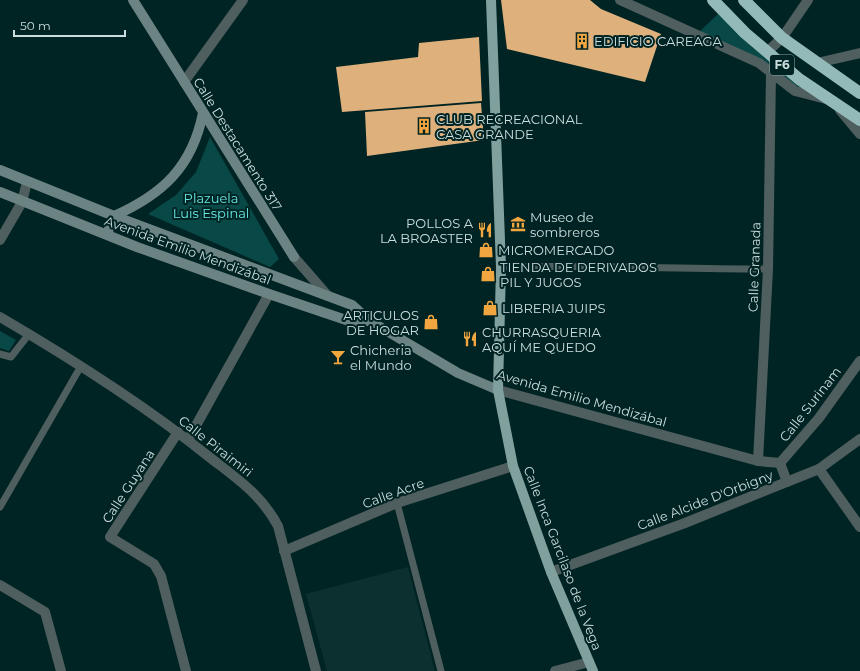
<svg xmlns="http://www.w3.org/2000/svg" width="860" height="671" font-family="Montserrat,sans-serif">
  <style>
    .built { fill: #0b302f }
    .green { fill: #084847 }
    .building { fill: #ddb07c }
    .lines { fill: none; stroke-linecap: round; stroke-linejoin: round }
    .lane { stroke: #4f5e5e; stroke-width: 7 }
    .street { stroke: #4f5e5e; stroke-width: 10 }
    .secondary { stroke: #6b8382; stroke-width: 10 }
    .primary { stroke: #80a09e; stroke-width: 10 }
    .highway { stroke: #93bab8; stroke-width: 12 }
    .labels { text-anchor: middle; stroke-width: 4; stroke-linejoin: round; paint-order: stroke }
    .shield { fill: #002423; stroke: #8ea6a5; stroke-width: 1 }
    .shield-label { font-size: 12px; font-weight: bold; fill: #cbdedd }
    .poi-label { font-size: 13px; fill: #cbdedd; stroke: #002423; text-anchor: start }
    .street-label { font-size: 13px; fill: #cbdedd; stroke: #002423 }
    .park-label { font-size: 13px; fill: #64e8e5; stroke: #002423 }
  </style>
  <rect width="100%" height="100%" fill="#002423"/>
  <path class="built" d="M 408,567 L 435,671 L 327,671 L 306,594 Z"/>
  <g class="green">
    <path d="M 719,13 L 753,48 L 801,84 L 804,90 L 699,32 Z"/>
    <path d="M 210,137 L 279,259 L 270,267 L 148,214 L 176,195 L 196,172 Z"/>
    <path d="M 0,331 L 16,340 L 9,351 L 0,348 Z"/>
  </g>
  <g class="building">
    <path d="M 501,0 L 590,0 L 601,9 L 661,34 L 645,82 L 507,49 Z"/>
    <path d="M 479,37 L 482,101 L 342,112 L 336,67 L 418,57 L 419,43 Z"/>
    <path d="M 481,103 L 484,140 L 367,156 L 365,112 Z"/>
  </g>
  <g class="lines">
    <g class="lane">
      <path d="M 501,267 C 590,265 679,269 768,269"/>
      <path d="M 0,354 L 11,357 L 29,334"/>
      <path d="M 397,503 L 441,671"/>
      <path d="M 0,507 L 81,366"/>
    </g>
    <g class="street">
      <path d="M 620,0 L 759,63 L 795,91 L 826,99"/>
      <path d="M 767,52 L 782,38 L 808,0"/>
      <path d="M 817,63 L 860,53"/>
      <path d="M 184,82 L 243,0"/>
      <path d="M 840,110 L 860,134"/>
      <path d="M 0,240 L 22,202 L 27,182"/>
      <path d="M 294,257 L 328,296"/>
      <path d="M 0,317 C 72,359 143,404 208,456 C 236,478 261,494 278,526 L 316,671"/>
      <path d="M 498,390 L 758,461 L 780,463"/>
      <path d="M 178,432 L 110,537 L 154,564 L 161,576 L 186,671"/>
      <path d="M 188,440 L 269,294"/>
      <path d="M 758,461 L 768,269 L 771,73"/>
      <path d="M 780,463 L 819,418 L 860,361"/>
      <path d="M 780,463 L 787,482"/>
      <path d="M 819,469 L 860,527"/>
      <path d="M 284,551 L 397,503 L 513,466"/>
      <path d="M 551,572 L 685,523 L 819,469 L 860,439"/>
      <path d="M 0,585 L 45,612 L 61,671"/>
      <path d="M 555,671 L 589,662"/>
    </g>
    <g class="secondary">
      <path d="M 133,0 L 294,257"/>
      <path d="M 0,170 L 114,216 L 352,305 L 370,321 L 458,373 L 498,390"/>
      <path d="M 0,192 L 137,247 L 269,294 L 349,321 L 370,321"/>
      <path d="M 107,234 L 114,216 C 163,194 192,167 203,113"/>
    </g>
    <path class="primary" d="M 491,0 L 501,267 L 498,390 L 513,466 L 551,572 L 593,671"/>
    <g class="highway">
      <path d="M 713,0 L 745,33 L 799,79 L 860,120"/>
      <path d="M 744,0 L 782,38 L 860,93"/>
    </g>
  </g>
  <defs>
    <g id="building-bare" transform="scale(1.2)"><path d="M-4-6H4V6H1V3H-1V6H-4ZM-2.5-4.3h1.7v1.8h-1.7ZM.8-4.3h1.7v1.8H.8ZM-2.5-1h1.7V.8h-1.7ZM.8-1h1.7V.8H.8Z" fill="#f1a640" stroke="#002423" stroke-width="2.5" paint-order="stroke"/></g>
    <g id="museum-bare" transform="scale(1.2)"><path d="M0-6L6-3V-2H-6V-3ZM-5-1h2V3h-2ZM-1-1h2V3h-2ZM3-1h2V3H3ZM-6 4H6V6H-6Z" fill="#f1a640" stroke="#002423" stroke-width="2.5" paint-order="stroke"/></g>
    <g id="restaurant-bare" transform="scale(1.2)"><path d="M-5-6h1v4h1v-4h1v4h1v-4h1v5L-1.5 .5V6h-2V.5L-5-1ZM5-6V6H3V1.5H1.5Q1.5-4 5-6Z" fill="#f1a640" stroke="#002423" stroke-width="2.5" paint-order="stroke"/></g>
    <g id="shop-bare" transform="scale(1.2)"><path d="M-5-2.5h2.3a2.7 3.5 0 0 1 5.4 0H5L5.5 6h-11ZM-1.5-2.5h3a1.5 2.3 0 0 0-3 0Z" fill="#f1a640" stroke="#002423" stroke-width="2.5" paint-order="stroke"/></g>
    <g id="bar-bare" transform="scale(1.2)"><path d="M-6-5H6L.8 .8V4.5H3.5V6h-7V4.5H-.8V.8Z" fill="#f1a640" stroke="#002423" stroke-width="2.5" paint-order="stroke"/></g>
  </defs>
  <g fill-rule="evenodd">
    <use href="#building-bare" x="582" y="41"/>
    <use href="#building-bare" x="424" y="126"/>
    <use href="#museum-bare" x="518" y="224"/>
    <use href="#restaurant-bare" x="485" y="230"/>
    <use href="#shop-bare" x="486" y="250"/>
    <use href="#shop-bare" x="488" y="274"/>
    <use href="#shop-bare" x="490" y="308"/>
    <use href="#shop-bare" x="431" y="322"/>
    <use href="#restaurant-bare" x="470" y="339"/>
    <use href="#bar-bare" x="338" y="357"/>
  </g>
  <g class="labels">
    <rect class="shield" x="770" y="55" width="24" height="20" rx="3"/>
    <g class="shield-label">
      <text x="782" y="69">F6</text>
    </g>
    <g class="poi-label">
      <text x="594" y="46">EDIFICIO CAREAGA</text>
      <text x="436" y="124">CLUB RECREACIONAL<tspan x="436" dy="15">CASA GRANDE</tspan></text>
      <text x="530" y="222">Museo de<tspan x="530" dy="15">sombreros</tspan></text>
      <text x="473" y="228" text-anchor="end">POLLOS A<tspan x="473" dy="15">LA BROASTER</tspan></text>
      <text x="498" y="255">MICROMERCADO</text>
      <text x="500" y="272">TIENDA DE DERIVADOS<tspan x="500" dy="15">PIL Y JUGOS</tspan></text>
      <text x="502" y="313">LIBRERIA JUIPS</text>
      <text x="419" y="320" text-anchor="end">ARTICULOS<tspan x="419" dy="15">DE HOGAR</tspan></text>
      <text x="482" y="337">CHURRASQUERIA<tspan x="482" dy="15">AQUÍ ME QUEDO</tspan></text>
      <text x="350" y="355">Chicheria<tspan x="350" dy="15">el Mundo</tspan></text>
    </g>
    <g class="street-label">
      <text transform="translate(238 144) rotate(58)" y="5">Calle Destacamento 317</text>
      <text transform="translate(188 250) rotate(20)" y="5">Avenida Emilio Mendizábal</text>
      <text transform="translate(754 267) rotate(-88)" y="5">Calle Granada</text>
      <text transform="translate(582 398) rotate(16)" y="5">Avenida Emilio Mendizábal</text>
      <text transform="translate(810 404) rotate(-52)" y="5">Calle Surinam</text>
      <text transform="translate(216 446) rotate(38)" y="5">Calle Piraimiri</text>
      <text transform="translate(128 486) rotate(-57)" y="5">Calle Guyana</text>
      <text transform="translate(393 493) rotate(-20)" y="5">Calle Acre</text>
      <text transform="translate(705 500) rotate(-21)" y="5">Calle Alcide D'Orbigny</text>
      <text transform="translate(563 558) rotate(69)" y="5">Calle Inca Garcilaso de la Vega</text>
    </g>
    <g class="park-label">
      <text x="211" y="203">Plazuela<tspan x="211" dy="15">Luis Espinal</tspan></text>
    </g>
  </g>
  <path d="M14 30v6h111v-6" fill="none" stroke="#cbdedd" stroke-width="2"/>
  <text x="20" y="30" font-size="12" fill="#cbdedd" stroke="#002423" stroke-width="3" paint-order="stroke">50 m</text>
</svg>
